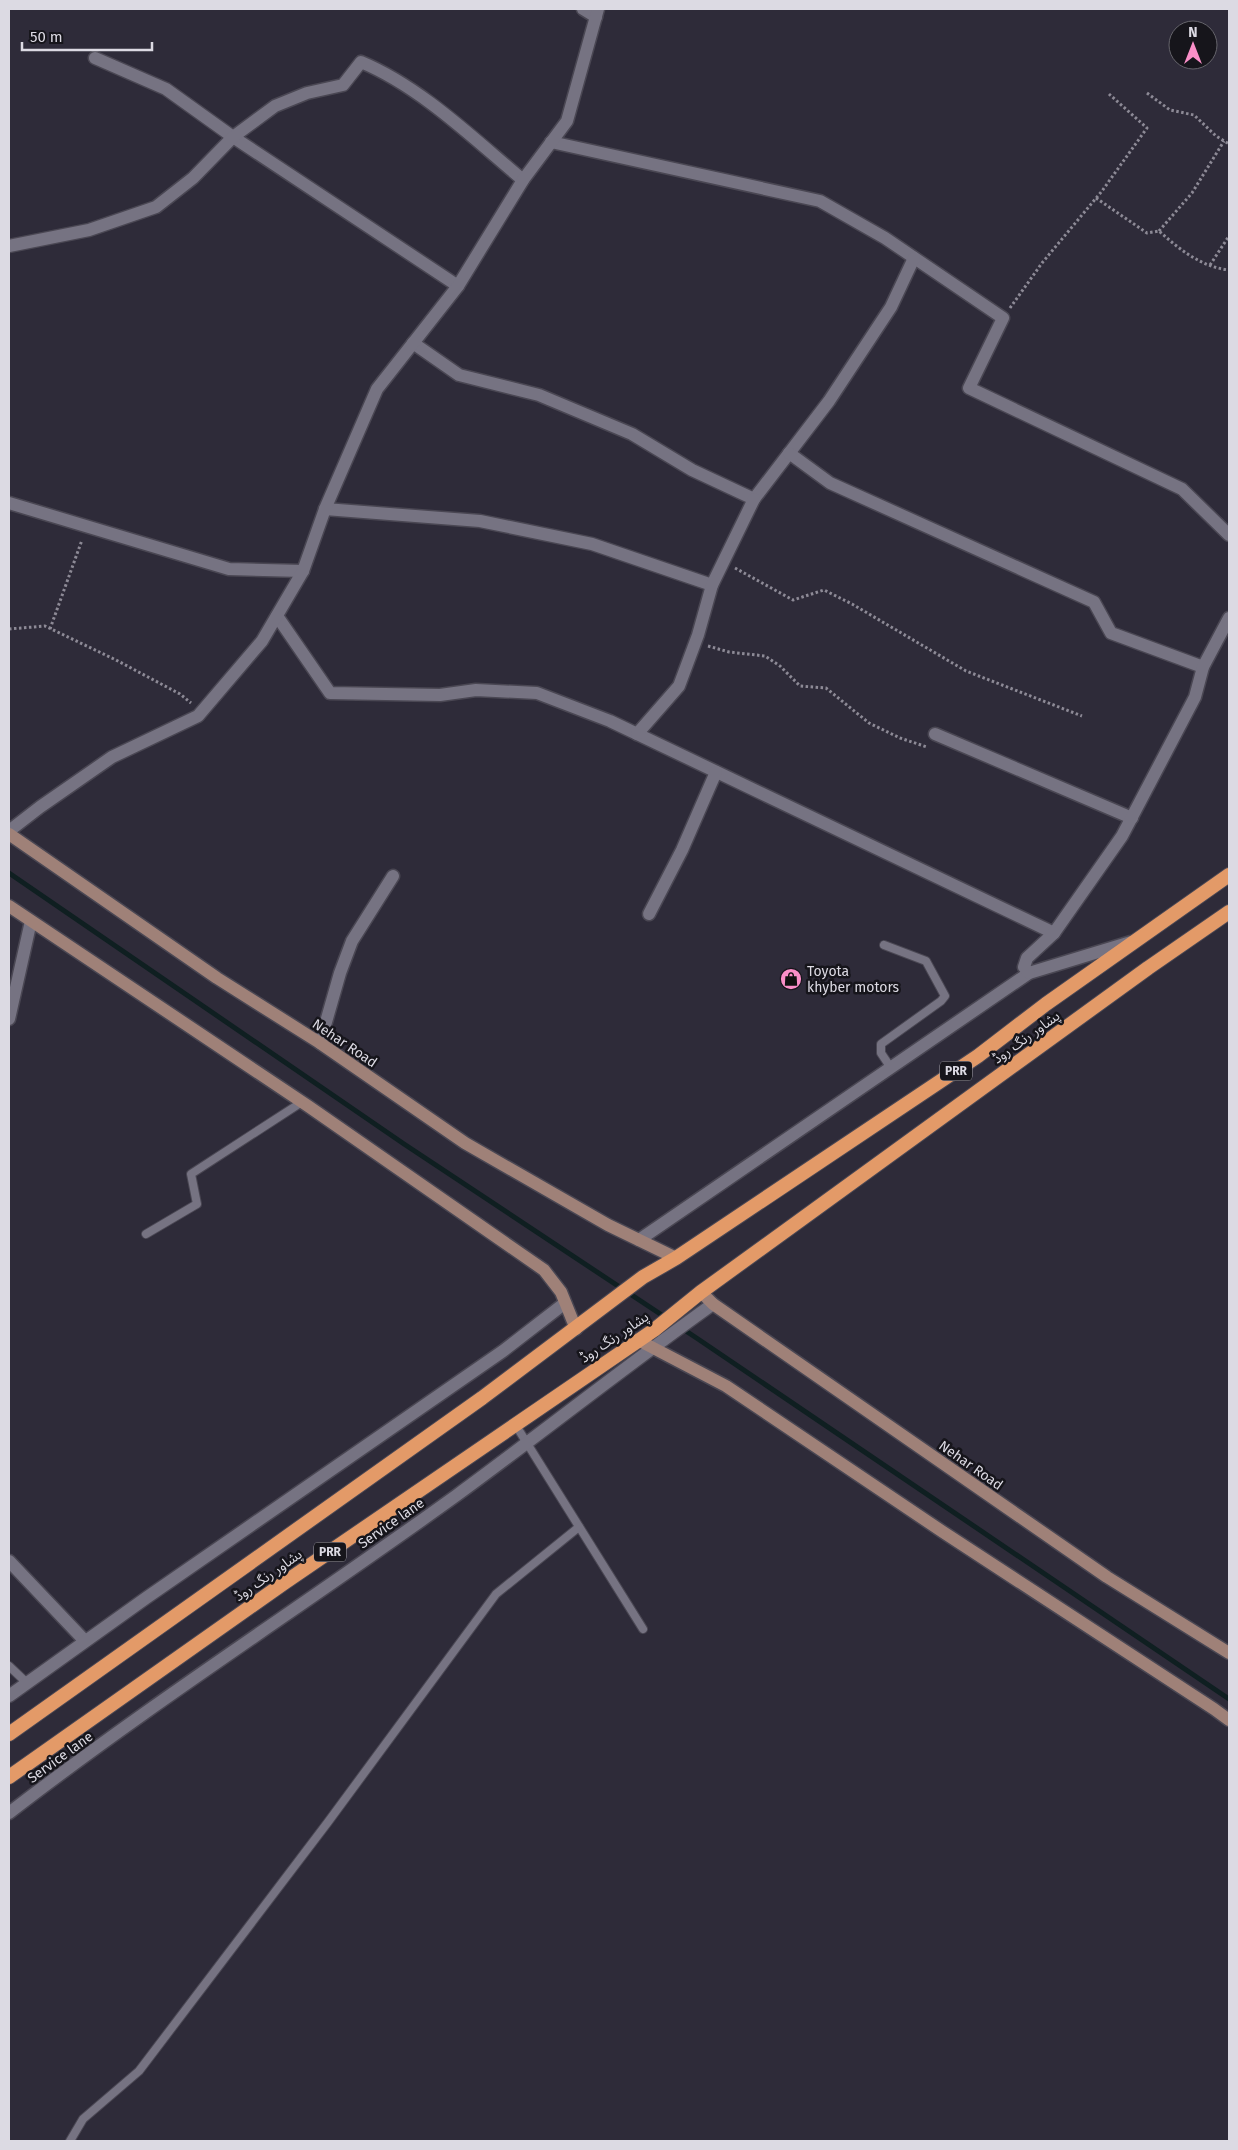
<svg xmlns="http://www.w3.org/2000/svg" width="1238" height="2150" font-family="'Fira Sans','Noto Sans Arabic',sans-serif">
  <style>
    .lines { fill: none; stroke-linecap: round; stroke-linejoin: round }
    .stream { stroke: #0f1f21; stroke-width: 5 }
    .service-casing { stroke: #4a4753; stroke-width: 10 }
    .minor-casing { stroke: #4a4753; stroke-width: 15 }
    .tertiary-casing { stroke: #4a4753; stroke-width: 15 }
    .secondary-casing { stroke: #4a4753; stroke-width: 15 }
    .trunk-casing { stroke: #4a4753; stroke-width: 16 }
    .path { stroke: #8d8a96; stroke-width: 3; stroke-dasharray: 2.5 2.5; stroke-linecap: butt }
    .service { stroke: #767382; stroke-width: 8 }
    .minor { stroke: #767382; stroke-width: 12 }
    .tertiary { stroke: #767382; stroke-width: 12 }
    .secondary { stroke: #9f8178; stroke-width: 12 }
    .trunk { stroke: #e39a68; stroke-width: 14 }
    .labels { text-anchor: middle; stroke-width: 5; stroke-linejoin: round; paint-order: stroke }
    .shield { fill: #16151b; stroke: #a19fa7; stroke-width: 1 }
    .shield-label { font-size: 12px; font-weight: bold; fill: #dcdae3 }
    .poi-label { font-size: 14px; fill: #dcdae3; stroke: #16151b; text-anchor: start }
    .street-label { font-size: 14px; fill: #dcdae3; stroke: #16151b }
  </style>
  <rect width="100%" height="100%" fill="#2e2b39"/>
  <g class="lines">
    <path class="stream" d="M 9,873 L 404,1144 L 698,1339 L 1229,1699"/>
    <g class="service-casing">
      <g id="service">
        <path d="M 884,945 L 926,961 L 945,996 L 941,1001 L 881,1044 L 881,1053 L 891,1068"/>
        <path d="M 146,1234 L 197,1204 L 191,1174 L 302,1102"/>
        <path d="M 515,1424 L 643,1629"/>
        <path d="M 9,1666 L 27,1683"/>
        <path d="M 70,2141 L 83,2119 L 139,2071 L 328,1822 L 496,1594 L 579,1527"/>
      </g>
    </g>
    <g class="minor-casing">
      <g id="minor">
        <path d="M 583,9 L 596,17"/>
        <path d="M 95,58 L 166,89 L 233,137 L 458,286"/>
        <path d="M 551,142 L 820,201 L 885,238 L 1003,318 L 969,388 L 1182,489 L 1229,535"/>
        <path d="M 9,246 L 89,230 L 156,207 L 193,178 L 233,137 L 275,106 L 307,93 L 343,85 L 361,62 C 421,87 474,139 523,180"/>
        <path d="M 413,343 L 459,375 L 539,395 L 632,434 L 692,470 L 754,499 L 829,401 L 891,307 L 914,258"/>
        <path d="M 789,453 L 830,483 L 1094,602 L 1111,633 L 1203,667"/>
        <path d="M 9,503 L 229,569 L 303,571"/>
        <path d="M 325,509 L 480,521 L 592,544 L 712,585"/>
        <path d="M 277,616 L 330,693 L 440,695 L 476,690 L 537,693 L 610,721 L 1054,933"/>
        <path d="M 637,734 L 679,686 L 698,635 L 712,585 L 754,499"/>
        <path d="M 935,734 L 1132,818"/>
        <path d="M 9,831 L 40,807 L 112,757 L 198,716 L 262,641 L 303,571 L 325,509 L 377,389 L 458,286 L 523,180 L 567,121 L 598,9"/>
        <path d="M 649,914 L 682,850 L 716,772"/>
        <path d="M 9,1019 L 31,921"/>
        <path d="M 320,1043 L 340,973 L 352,941 L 393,876"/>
        <path d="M 639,1240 L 1029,973 L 1131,942"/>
        <path d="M 9,1561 L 85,1641"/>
        <path d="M 9,1696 L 146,1598 L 503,1351 L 565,1303"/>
        <path d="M 9,1813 C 154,1701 309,1602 457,1495 C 543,1432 626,1366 713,1304"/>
      </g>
    </g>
    <g class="tertiary-casing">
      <path id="tertiary" d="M 1029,973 L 1024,967 L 1027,958 L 1054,933 L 1122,836 L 1195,697 L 1203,667 L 1229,618"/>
    </g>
    <g class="secondary-casing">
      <g id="secondary">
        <path d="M 9,834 L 217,978 L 320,1043 L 465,1143 L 608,1225 L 676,1258"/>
        <path d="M 9,906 L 308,1106 L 544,1270 L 561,1292 L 576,1329"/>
        <path d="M 701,1292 L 713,1304 L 1107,1577 L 1229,1653"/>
        <path d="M 638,1340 L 726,1386 L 943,1532 L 1214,1709 L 1229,1720"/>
      </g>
    </g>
    <g class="trunk-casing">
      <g id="trunk">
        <path d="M 9,1734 L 482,1398 L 643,1277 L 676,1258 L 978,1056 L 1046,1004 L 1229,875"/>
        <path d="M 9,1777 L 284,1583 L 654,1330 L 701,1292 L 1148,968 L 1229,912"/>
      </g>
    </g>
    <g class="path">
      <path d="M 1147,93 L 1170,110 L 1194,115 L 1216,136 L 1229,144"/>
      <path d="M 1096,198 L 1147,233 L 1159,231 C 1179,249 1201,267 1229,270"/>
      <path d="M 1159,231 L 1192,193 L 1224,141"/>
      <path d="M 1210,265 L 1229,236"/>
      <path d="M 1010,308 L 1042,263 L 1102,191 L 1147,128 L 1109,94"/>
      <path d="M 735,568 L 793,600 L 824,590 L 852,604 L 966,671 L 1082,716"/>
      <path d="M 9,629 L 45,626 L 116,660 L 180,694 L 191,703"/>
      <path d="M 50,629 L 82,540"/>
      <path d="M 708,646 L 729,652 L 765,656 L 780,666 L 800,686 L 826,688 L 869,723 L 900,738 L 927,747"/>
    </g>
    <use href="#service" class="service"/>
    <use href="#minor" class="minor"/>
    <use href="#tertiary" class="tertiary"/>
    <use href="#secondary" class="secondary"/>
    <use href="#trunk" class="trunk"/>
  </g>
  <defs>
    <g id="shop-disc" transform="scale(1.125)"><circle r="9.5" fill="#fa8fc8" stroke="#16151b"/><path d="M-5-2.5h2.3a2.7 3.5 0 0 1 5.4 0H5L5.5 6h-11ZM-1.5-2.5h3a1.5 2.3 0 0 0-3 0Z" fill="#111"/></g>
  </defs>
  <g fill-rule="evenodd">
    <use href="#shop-disc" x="791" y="979"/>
  </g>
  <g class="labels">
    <g class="shield">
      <rect x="940" y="1061.5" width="32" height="19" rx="4"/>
      <rect x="314" y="1542.5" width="32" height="19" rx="4"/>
    </g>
    <g class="shield-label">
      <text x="956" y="1075">PRR</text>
      <text x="330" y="1556">PRR</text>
    </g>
    <g class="poi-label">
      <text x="807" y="976">Toyota<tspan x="807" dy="16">khyber motors</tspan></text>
    </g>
    <g class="street-label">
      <text transform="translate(1026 1037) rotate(-36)" y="5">پشاور رنگ روڈ</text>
      <text transform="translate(345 1043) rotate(34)" y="5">Nehar Road</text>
      <text transform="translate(614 1337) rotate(-34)" y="5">پشاور رنگ روڈ</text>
      <text transform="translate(971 1465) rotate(35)" y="5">Nehar Road</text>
      <text transform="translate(391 1523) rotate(-35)" y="5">Service lane</text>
      <text transform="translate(268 1575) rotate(-35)" y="5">پشاور رنگ روڈ</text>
      <text transform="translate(60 1757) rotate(-36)" y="5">Service lane</text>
    </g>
  </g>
  <rect width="1238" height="2150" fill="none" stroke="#dcdae3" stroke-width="20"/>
  <g transform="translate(1193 45)"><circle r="24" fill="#16151b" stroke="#65646b"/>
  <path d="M0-4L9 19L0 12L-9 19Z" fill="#fa8fc8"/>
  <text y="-8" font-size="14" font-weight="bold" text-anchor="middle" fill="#dcdae3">N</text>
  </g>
  <path d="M22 42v8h130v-8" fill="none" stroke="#dcdae3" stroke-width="2.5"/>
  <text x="30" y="42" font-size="15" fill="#dcdae3" stroke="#16151b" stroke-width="4" paint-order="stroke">50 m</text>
</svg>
